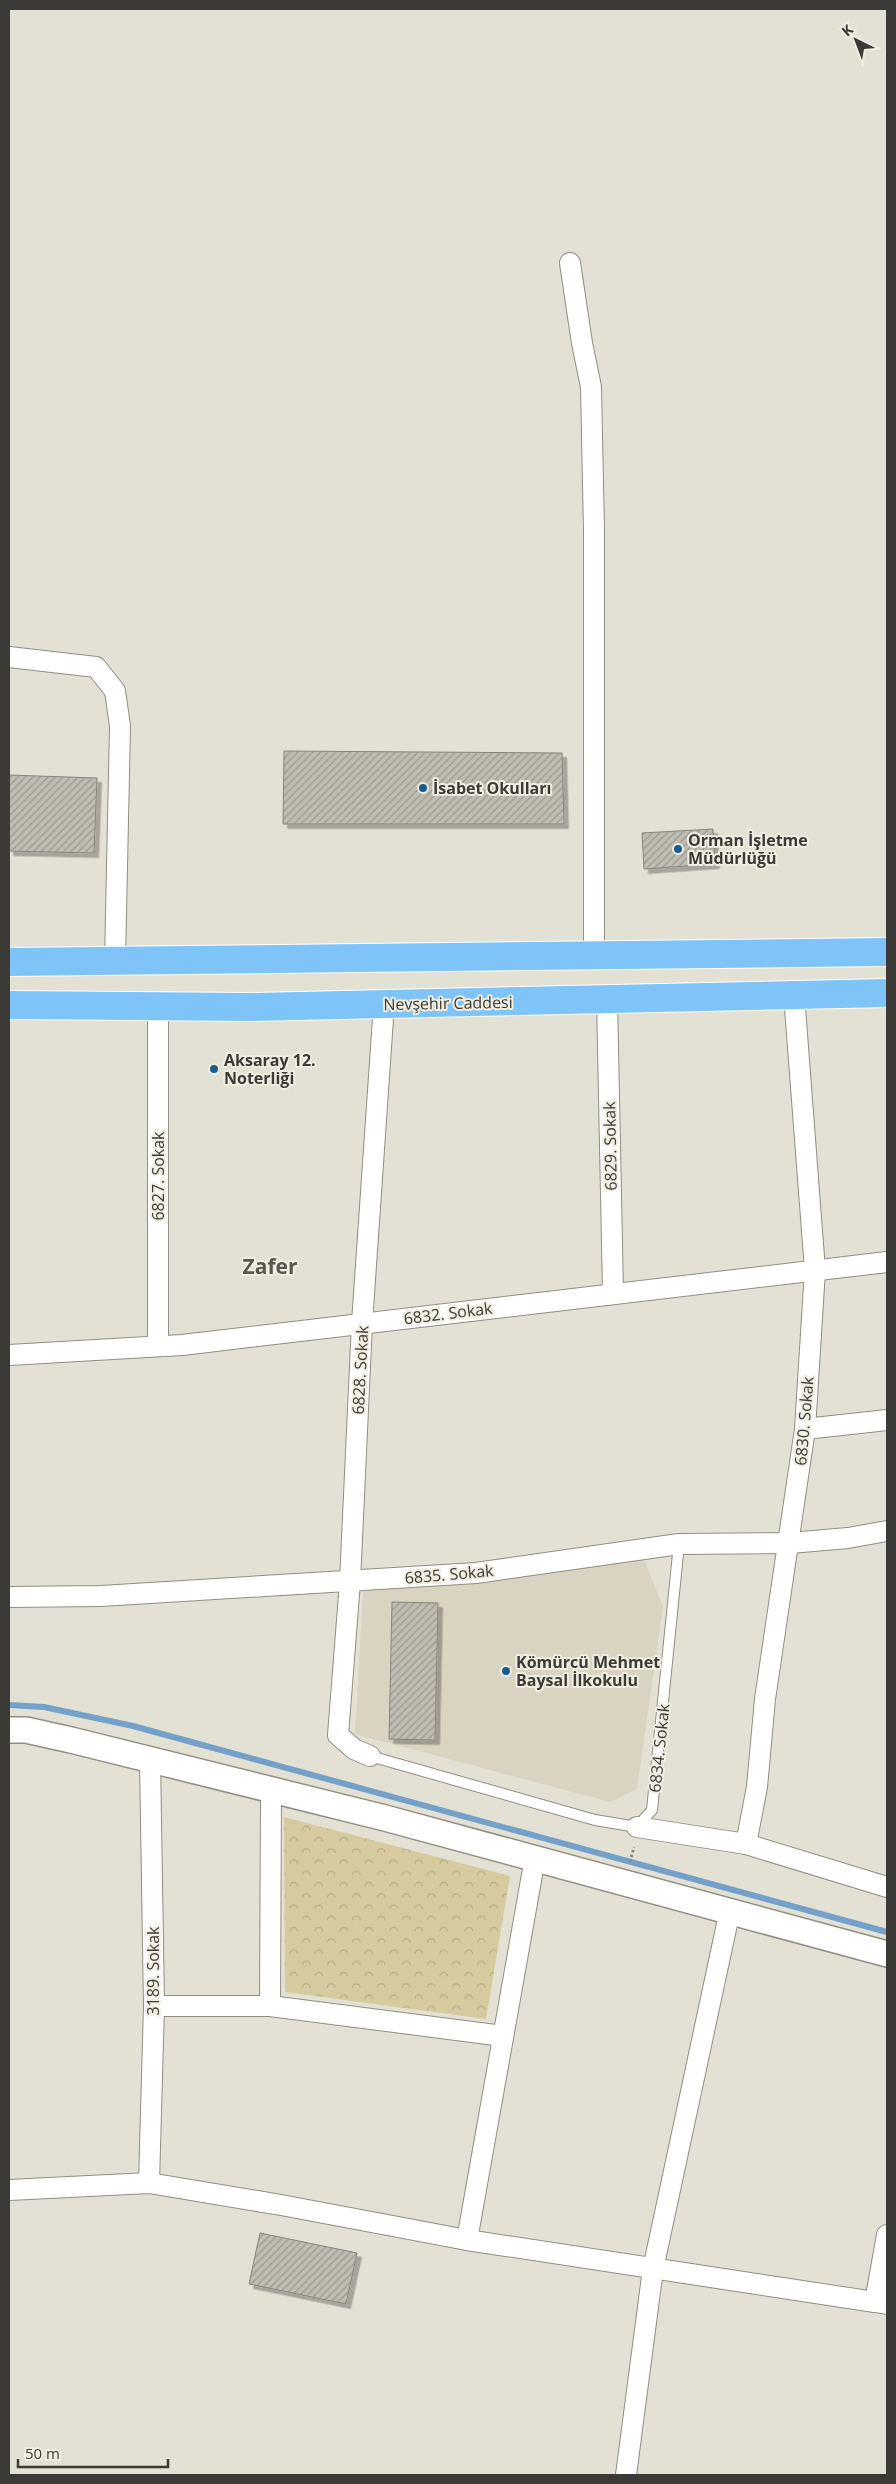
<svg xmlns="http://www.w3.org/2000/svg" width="896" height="2484" font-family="'Open Sans',sans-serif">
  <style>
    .built { fill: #d9d4c1 }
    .park { fill: url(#park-crowns) }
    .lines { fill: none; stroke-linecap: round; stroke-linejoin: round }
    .stream { stroke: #74a1ca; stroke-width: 6 }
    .building { fill: url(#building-hatch); stroke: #88857a; filter: url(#shadow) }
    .service-casing { stroke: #918e83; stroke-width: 12 }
    .minor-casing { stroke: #918e83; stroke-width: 22 }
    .tertiary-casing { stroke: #918e83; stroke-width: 28 }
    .primary-casing { stroke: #fff; stroke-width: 30 }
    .path { stroke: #8e8b83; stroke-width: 3; stroke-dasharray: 2.5 2.5; stroke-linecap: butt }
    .service { stroke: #fff; stroke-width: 10 }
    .minor { stroke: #fff; stroke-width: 20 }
    .tertiary { stroke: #fff; stroke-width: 25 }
    .primary { stroke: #7fc4f9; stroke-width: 28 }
    .poi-dot { fill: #185c91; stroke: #f0ede1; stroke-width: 2 }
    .labels { text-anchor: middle; stroke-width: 4; stroke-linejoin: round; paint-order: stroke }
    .poi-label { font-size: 16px; font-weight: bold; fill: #3c3a36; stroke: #f0ede1; text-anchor: start }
    .street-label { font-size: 16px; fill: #3c3a36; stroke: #f0ede1 }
    .district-label { font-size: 21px; font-weight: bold; fill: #5a584e; stroke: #f0ede1 }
  </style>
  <defs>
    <pattern id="park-crowns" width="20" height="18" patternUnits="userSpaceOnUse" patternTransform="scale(1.25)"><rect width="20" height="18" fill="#d6ca9f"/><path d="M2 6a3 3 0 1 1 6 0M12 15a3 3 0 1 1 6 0" fill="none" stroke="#b9ae8a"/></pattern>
    <pattern id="building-hatch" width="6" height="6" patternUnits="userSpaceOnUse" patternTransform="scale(1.25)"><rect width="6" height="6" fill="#bfbcb1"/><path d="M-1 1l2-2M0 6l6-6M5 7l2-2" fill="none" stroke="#9c9a91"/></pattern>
    <filter id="shadow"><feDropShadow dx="4.5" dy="4.5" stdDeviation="0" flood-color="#0004"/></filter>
  </defs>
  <rect width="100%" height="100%" fill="#e3e0d4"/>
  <path class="built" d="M 644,1559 L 663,1607 L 637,1789 L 610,1802 L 355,1734 L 363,1591 Z"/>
  <path class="park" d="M 284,1817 L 510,1876 L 486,2019 L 285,1992 Z"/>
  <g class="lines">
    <path class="stream" d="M 9,1705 L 44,1707 L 133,1726 L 887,1932"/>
  </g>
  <g class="building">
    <path d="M 284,751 L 562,753 L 564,824 L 283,824 Z"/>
    <path d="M 9,775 L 97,778 L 94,853 L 9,851 Z"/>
    <path d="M 713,829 L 715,864 L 644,869 L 642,833 Z"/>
    <path d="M 392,1602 L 438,1603 L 435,1740 L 389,1739 Z"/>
    <path d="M 260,2233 L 357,2253 L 346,2304 L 249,2284 Z"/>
  </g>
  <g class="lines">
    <g class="service-casing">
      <path id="service" d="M 370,1756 L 595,1820 L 637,1827 L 652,1810 L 679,1544"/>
    </g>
    <g class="minor-casing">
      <g id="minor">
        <path d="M 570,263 L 582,343 L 591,387 L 594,531 L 594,956"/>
        <path d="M 9,657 L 96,667 L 115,691 L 120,726 L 115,961"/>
        <path d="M 607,999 L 613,1293"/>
        <path d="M 158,1346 L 158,1006"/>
        <path d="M 9,1355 L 182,1345 L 887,1262"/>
        <path d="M 805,1429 L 887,1420"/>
        <path d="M 9,1597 L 101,1596 L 476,1573 L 679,1544 L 790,1543 L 848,1538 L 887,1531"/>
        <path d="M 370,1756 L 354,1749 L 338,1735 L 350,1582 L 362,1323 L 384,1004"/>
        <path d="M 637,1827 L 746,1844 L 887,1887"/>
        <path d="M 746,1844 L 757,1787 L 765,1699 L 805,1429 L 815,1270 L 794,995"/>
        <path d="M 154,2006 L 270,2006 L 503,2036"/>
        <path d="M 270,2006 L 271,1790"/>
        <path d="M 149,2183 L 154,2006 L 150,1759"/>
        <path d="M 9,2190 L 149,2183 L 281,2205 L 467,2240 L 875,2302"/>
        <path d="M 467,2240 L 535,1858"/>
        <path d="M 887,2304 L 875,2302 L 887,2235"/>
        <path d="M 626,2475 L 653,2269 L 730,1910"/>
      </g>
    </g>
    <g class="tertiary-casing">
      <path id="tertiary" d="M 9,1730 L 26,1730 L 71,1740 L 385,1818 L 887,1954"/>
    </g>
    <g class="primary-casing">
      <g id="primary">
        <path d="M 9,962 L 887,952"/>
        <path d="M 9,1005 L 249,1007 L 887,993"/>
      </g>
    </g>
    <path class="path" d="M 630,1862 L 634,1847"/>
    <use href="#service" class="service"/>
    <use href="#minor" class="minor"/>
    <use href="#tertiary" class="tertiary"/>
    <use href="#primary" class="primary"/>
  </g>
  <g class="poi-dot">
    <circle cx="423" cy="788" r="5"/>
    <circle cx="678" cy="849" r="5"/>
    <circle cx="214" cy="1069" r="5"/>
    <circle cx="506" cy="1671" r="5"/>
  </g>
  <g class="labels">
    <g class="poi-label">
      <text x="433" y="794">İsabet Okulları</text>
      <text x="688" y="846">Orman İşletme<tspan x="688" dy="18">Müdürlüğü</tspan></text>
      <text x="224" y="1066">Aksaray 12.<tspan x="224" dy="18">Noterliği</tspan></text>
      <text x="516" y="1668">Kömürcü Mehmet<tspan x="516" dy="18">Baysal İlkokulu</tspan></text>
    </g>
    <g class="street-label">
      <text transform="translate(448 1003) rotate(-1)" y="6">Nevşehir Caddesi</text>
      <text transform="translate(610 1146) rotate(-91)" y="6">6829. Sokak</text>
      <text transform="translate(158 1176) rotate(-90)" y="6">6827. Sokak</text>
      <text transform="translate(448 1313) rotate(-7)" y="6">6832. Sokak</text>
      <text transform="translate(360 1370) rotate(-87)" y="6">6828. Sokak</text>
      <text transform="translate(804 1421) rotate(-85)" y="6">6830. Sokak</text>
      <text transform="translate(449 1574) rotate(-5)" y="6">6835. Sokak</text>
      <text transform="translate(659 1748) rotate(-84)" y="6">6834. Sokak</text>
      <text transform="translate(153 1971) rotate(-90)" y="6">3189. Sokak</text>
    </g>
    <g class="district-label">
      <text x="270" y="1274">Zafer</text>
    </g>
  </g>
  <rect width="896" height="2484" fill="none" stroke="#3c3a36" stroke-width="20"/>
  <g transform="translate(856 40) rotate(318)" stroke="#f0ede1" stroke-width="4" paint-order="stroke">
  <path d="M0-4L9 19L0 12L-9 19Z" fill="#3c3a36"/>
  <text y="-8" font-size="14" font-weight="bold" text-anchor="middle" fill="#3c3a36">K</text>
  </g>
  <path d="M18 2459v8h150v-8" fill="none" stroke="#3c3a36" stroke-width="2.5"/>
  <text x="25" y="2459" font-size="15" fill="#3c3a36" stroke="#f0ede1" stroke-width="4" paint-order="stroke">50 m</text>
</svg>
